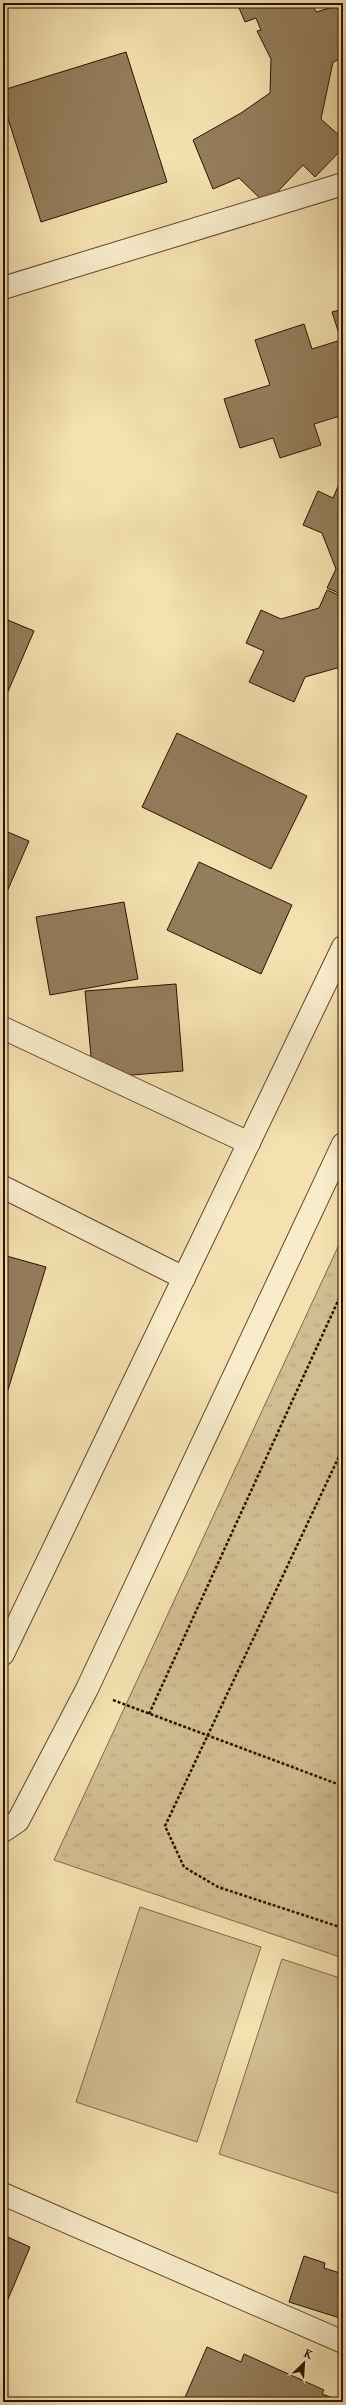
<svg xmlns="http://www.w3.org/2000/svg" width="346" height="2405" font-family="'IM FELL French Canon',serif">
  <style>
    .grass { fill: url(#grass-tufts); stroke: #80664a }
    .garden { fill: #d2bd92; stroke: #80664a }
    .building { fill: #947d5c; stroke: #2d1003 }
    .lines { fill: none; stroke-linecap: round; stroke-linejoin: round }
    .minor-casing { stroke: #5f442e; stroke-width: 24 }
    .path { stroke: #2d1003; stroke-width: 2.5; stroke-dasharray: 3 2; stroke-linecap: butt }
    .minor { stroke: #f8eccb; stroke-width: 22 }
  </style>
  <defs>
    <pattern id="grass-tufts" width="24" height="20" patternUnits="userSpaceOnUse"><rect width="24" height="20" fill="#d2bd92"/><path d="M3 7l-1-3M5 7V3M7 7l1-3M15 17l-1-3M17 17v-4M19 17l1-3" fill="none" stroke="#b5a17c"/></pattern>
  </defs>
  <rect width="100%" height="100%" fill="#f4e1af"/>
  <filter id="stains"><feTurbulence type="fractalNoise" baseFrequency=".005" numOctaves="4"/><feColorMatrix values="0 0 0 0 .2 0 0 0 0 .09 0 0 0 0 .02 0 0 0 .5 -.17"/></filter>
  <radialGradient id="worn" r=".72"><stop offset=".6" stop-color="#630" stop-opacity="0"/><stop offset="1" stop-color="#630" stop-opacity=".3"/></radialGradient>
  <path class="grass" d="M 343,1236 L 343,1958 L 54,1860 Z"/>
  <g class="garden">
    <path d="M 140,1907 L 261,1947 L 197,2142 L 76,2102 Z"/>
    <path d="M 282,1959 L 343,1979 L 343,2195 L 219,2154 Z"/>
  </g>
  <g class="building">
    <path d="M 237,3 L 312,3 L 316,12 L 343,4 L 343,58 L 333,62 L 321,119 L 343,139 L 343,148 L 315,177 L 303,165 L 266,204 L 239,178 L 213,189 L 193,140 L 241,113 L 270,93 L 271,59 L 257,31 L 261,30 L 256,18 L 245,22 Z"/>
    <path d="M 126,52 L 167,182 L 41,222 L 3,103 L 3,90 Z"/>
    <path d="M 343,309 L 343,415 L 314,424 L 321,445 L 280,458 L 273,438 L 240,448 L 224,399 L 270,385 L 255,340 L 304,324 L 312,349 L 341,340 L 332,312 Z"/>
    <path d="M 343,475 L 343,595 L 327,588 L 336,569 L 322,533 L 303,525 L 318,491 L 333,498 Z"/>
    <path d="M 327,590 L 343,597 L 343,671 L 337,668 L 305,677 L 294,702 L 249,682 L 264,651 L 246,643 L 261,610 L 281,619 L 319,608 Z"/>
    <path d="M 3,618 L 34,631 L 3,703 Z"/>
    <path d="M 177,733 L 307,796 L 271,869 L 142,807 Z"/>
    <path d="M 3,830 L 29,841 L 3,901 Z"/>
    <path d="M 199,862 L 292,905 L 261,974 L 167,930 Z"/>
    <path d="M 124,902 L 138,979 L 50,995 L 36,917 Z"/>
    <path d="M 176,984 L 183,1071 L 93,1078 L 85,991 Z"/>
    <path d="M 3,1255 L 46,1267 L 3,1406 Z"/>
    <path d="M 3,2235 L 30,2247 L 3,2311 Z"/>
    <path d="M 304,2256 L 325,2263 L 324,2268 L 343,2274 L 343,2319 L 289,2302 Z"/>
    <path d="M 207,2347 L 241,2362 L 244,2354 L 324,2390 L 322,2394 L 338,2400 L 183,2402 Z"/>
  </g>
  <g class="lines">
    <g class="minor-casing">
      <g id="minor">
        <path d="M 3,288 L 343,184"/>
        <path d="M 3,1028 L 249,1143"/>
        <path d="M 3,1187 L 184,1278"/>
        <path d="M 3,1654 L 343,947"/>
        <path d="M 3,1831 L 18,1821 L 87,1689 L 343,1144"/>
        <path d="M 3,2194 L 343,2342"/>
      </g>
    </g>
    <g class="path">
      <path d="M 343,1448 L 165,1826 L 184,1867 L 218,1887 L 343,1928"/>
      <path d="M 113,1700 L 343,1786"/>
      <path d="M 149,1714 L 343,1290"/>
    </g>
    <use href="#minor" class="minor"/>
  </g>
  <rect width="346" height="2405" fill="none" stroke="#f4e1af" stroke-width="16"/>
  <rect x="4" y="4" width="338" height="2397" fill="none" stroke="#2d1003" stroke-width="2"/>
  <rect x="8" y="8" width="330" height="2389" fill="none" stroke="#2d1003"/>
  <g transform="translate(304 2363) rotate(25)" stroke="#f8eccb" stroke-width="3" paint-order="stroke">
  <path d="M0-3L7 15L0 10L-7 15Z" fill="#2d1003"/>
  <text y="-6" font-size="11" font-weight="bold" text-anchor="middle" fill="#2d1003">K</text>
  </g>
  <rect width="100%" height="100%" filter="url(#stains)"/>
  <rect width="100%" height="100%" fill="url(#worn)"/>
</svg>
